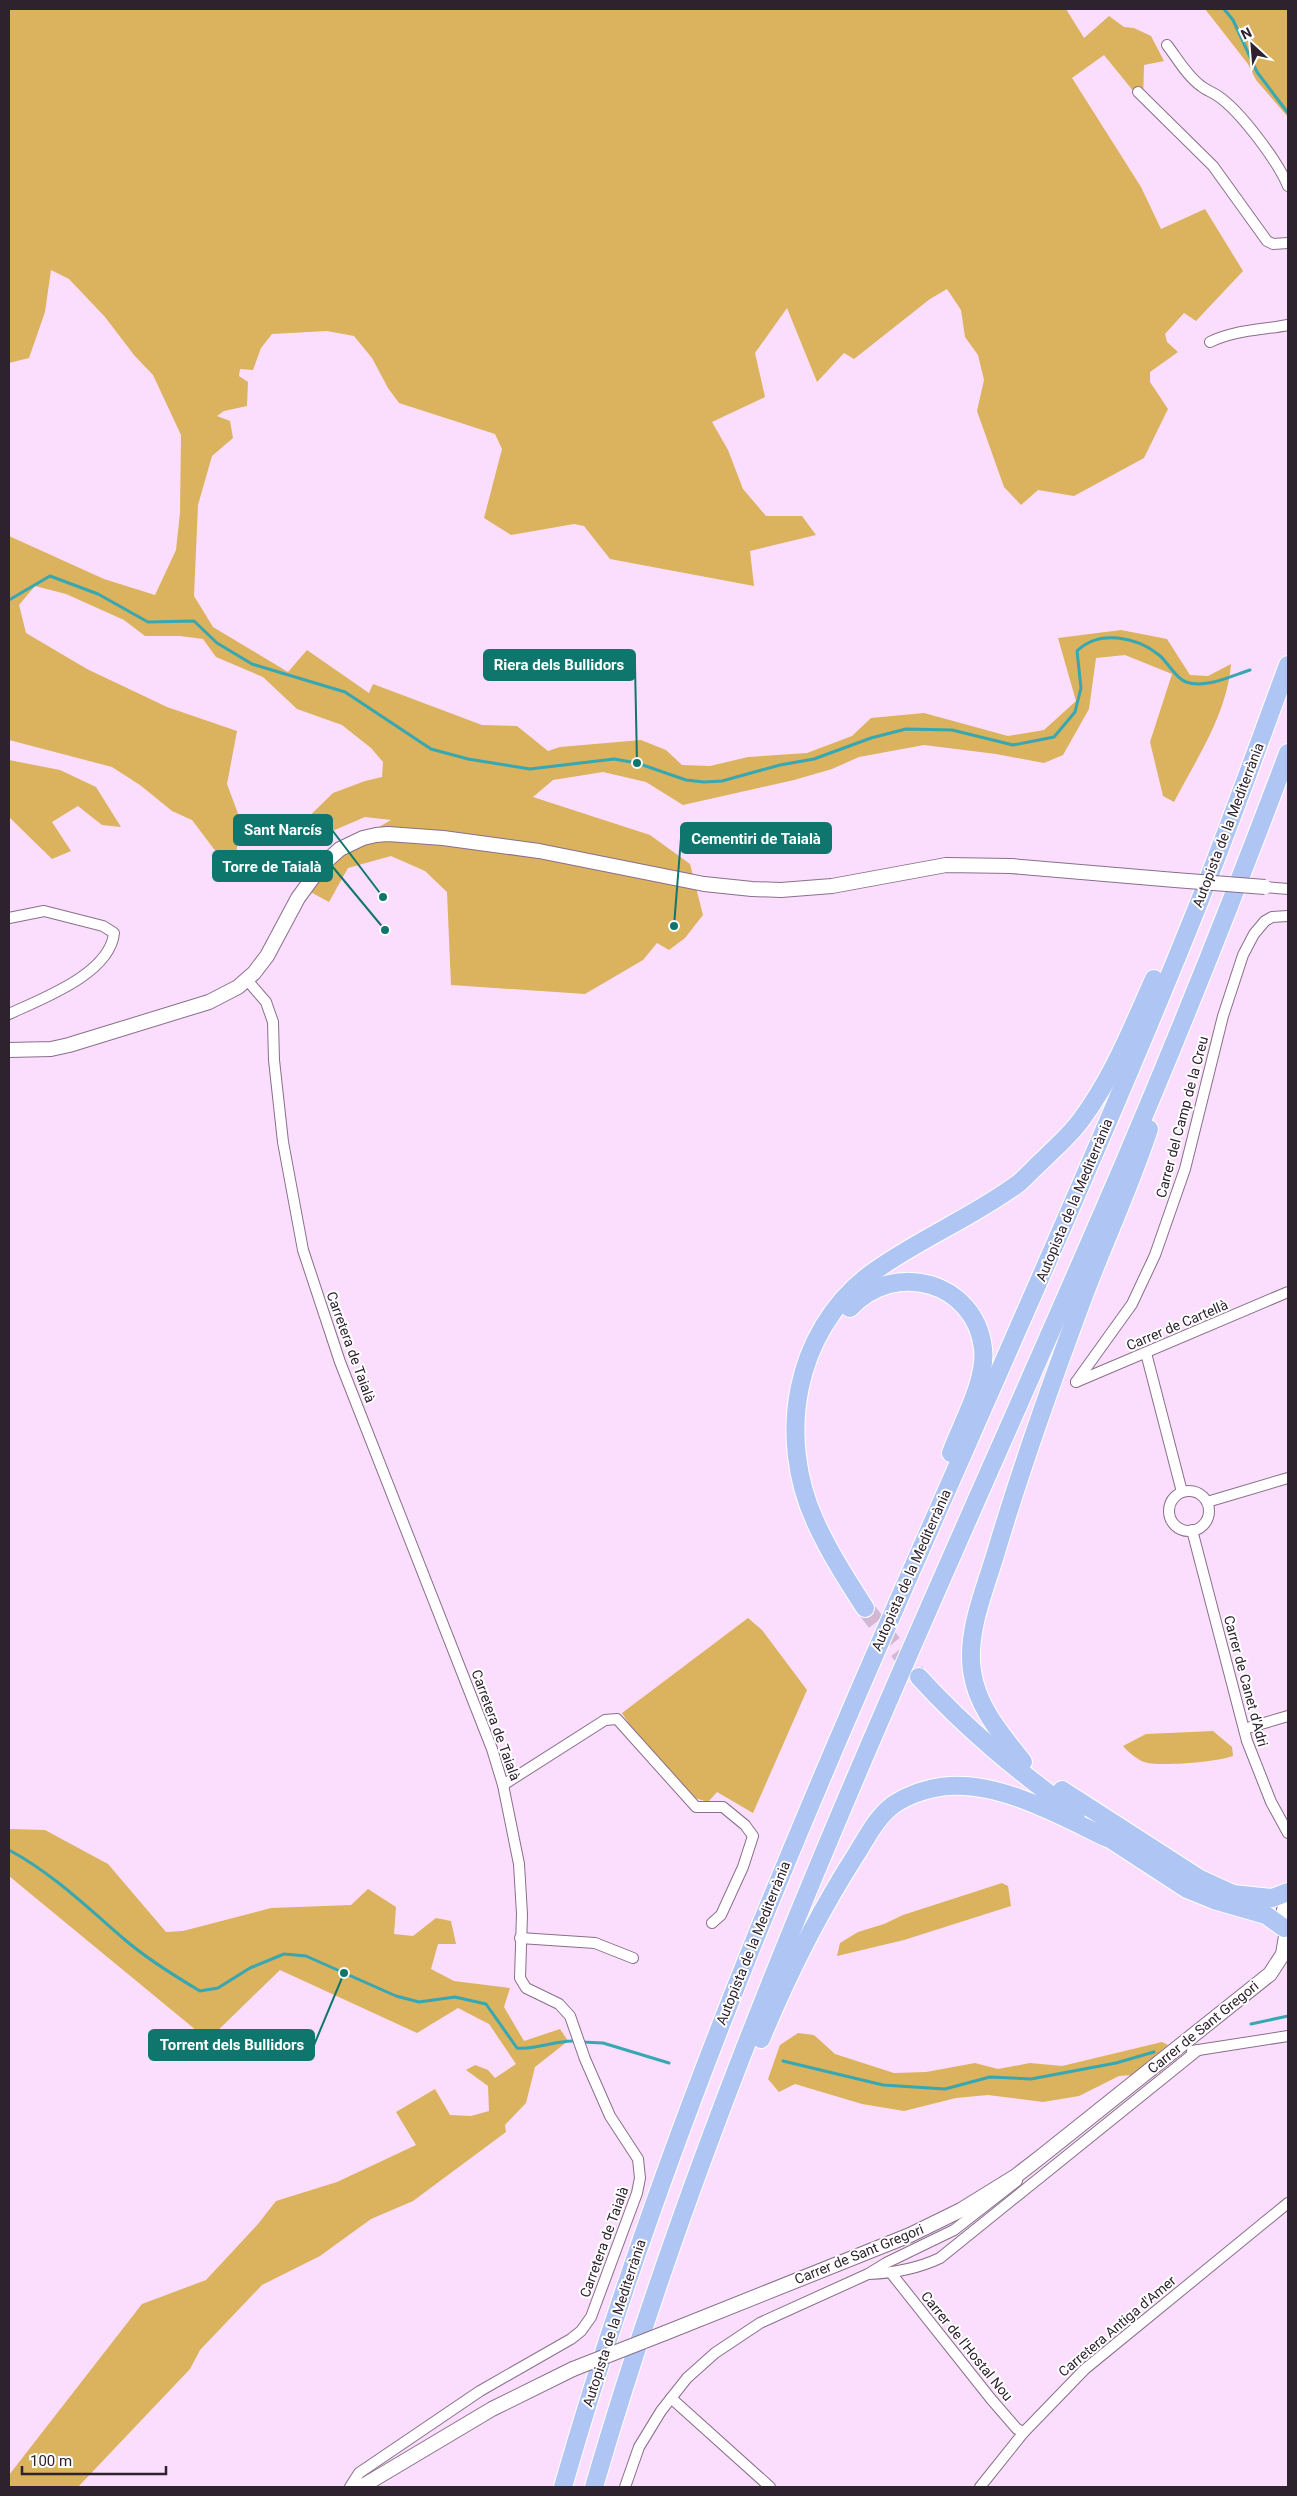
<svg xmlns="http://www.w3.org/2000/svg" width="1297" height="2496" font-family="Roboto,sans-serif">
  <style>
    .green { fill: #dbb25d }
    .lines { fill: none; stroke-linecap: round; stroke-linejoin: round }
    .stream { stroke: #37a7b1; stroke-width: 3 }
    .highway-tunnel { stroke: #d2b8d4; stroke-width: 18; stroke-dasharray: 18 9; stroke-linecap: butt }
    .street-casing { stroke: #896f8a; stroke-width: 12 }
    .secondary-casing { stroke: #896f8a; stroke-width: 16 }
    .highway-casing { stroke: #fff; stroke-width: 20 }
    .street { stroke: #fff; stroke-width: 10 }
    .secondary { stroke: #fff; stroke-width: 14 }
    .highway { stroke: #afc6f4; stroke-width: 18 }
    .secondary-bridge-casing { stroke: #896f8a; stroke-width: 16; stroke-linecap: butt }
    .secondary-bridge { stroke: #fff; stroke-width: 14 }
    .labels { text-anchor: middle; stroke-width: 4; stroke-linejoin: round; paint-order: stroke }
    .street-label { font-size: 14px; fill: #2d222e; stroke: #fff }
    .leader { fill: none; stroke: #0f766e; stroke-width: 2 }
    .callout-dot { fill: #0f766e; stroke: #fff; stroke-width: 2 }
    .callout { fill: #0f766e; stroke: #0f766e; stroke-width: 2 }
    .callout-label { font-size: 15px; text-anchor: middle; font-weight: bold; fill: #fff }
  </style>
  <rect width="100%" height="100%" fill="#fbdefd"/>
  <g class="green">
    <path d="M 9,9 L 1066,9 L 1084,38 L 1109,16 L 1124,27 L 1134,28 L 1151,36 L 1164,61 L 1144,65 L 1143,103 L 1104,55 L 1072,78 L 1141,187 L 1161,229 L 1205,209 L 1243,271 L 1196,321 L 1184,313 L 1165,334 L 1167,342 L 1178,352 L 1150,372 L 1150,382 L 1168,409 L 1144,458 L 1074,496 L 1038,490 L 1021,505 L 1004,487 L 977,411 L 984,380 L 978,355 L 965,337 L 961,310 L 947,289 L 930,299 L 854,359 L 844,353 L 817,382 L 787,308 L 755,353 L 765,397 L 712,422 L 728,450 L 743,489 L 766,516 L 802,516 L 816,535 L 750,551 L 754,586 L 610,559 L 584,526 L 574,524 L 511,535 L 484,518 L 502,449 L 495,434 L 399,403 L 388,388 L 372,358 L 354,336 L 327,331 L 272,334 L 261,348 L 253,370 L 240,369 L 239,376 L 248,382 L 247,406 L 224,411 L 217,416 L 230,421 L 233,438 L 212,456 L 198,505 L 194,596 L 213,627 L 288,672 L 307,650 L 369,693 L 373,684 L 482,725 L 517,726 L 548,751 L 560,747 L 641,740 L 666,750 L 682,765 L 710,766 L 748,757 L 807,753 L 852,736 L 871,718 L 924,713 L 1008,736 L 1044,730 L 1076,701 L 1058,638 L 1121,630 L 1167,639 L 1190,675 L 1208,676 L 1231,664 C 1227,714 1197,758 1174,802 L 1163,796 L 1150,742 L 1172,674 L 1125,655 L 1096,658 L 1089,709 L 1063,755 L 1044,763 L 996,754 L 924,745 L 859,757 L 832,769 L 794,780 L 683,805 L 646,782 L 603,772 L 553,780 L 533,797 L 650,835 L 690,864 L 703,915 L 685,938 L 669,950 L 657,943 L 643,960 L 585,994 L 451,985 L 447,892 L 425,871 L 391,856 L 348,868 L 329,902 L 305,889 L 325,858 L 391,820 L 365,817 L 323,835 L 284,841 L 333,793 L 365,781 L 382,777 L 383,762 L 371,748 L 342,725 L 297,709 L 263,677 L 216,657 L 203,639 L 180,636 L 145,636 L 124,620 L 66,594 L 35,586 L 19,605 L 26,633 L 87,669 L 167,707 L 237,731 L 227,784 L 240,819 L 236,857 L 220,857 L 192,820 L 172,811 L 140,785 L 112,767 L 9,740 L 9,536 L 104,579 L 155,595 L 176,550 L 180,513 L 181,435 L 153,375 L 134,355 L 105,317 L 69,279 L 51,270 L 45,312 L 29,358 L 9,363 Z"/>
    <path d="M 1205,9 L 1288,9 L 1288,117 L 1256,80 L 1248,64 Z"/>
    <path d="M 9,760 L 60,770 L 96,787 L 121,827 L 102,825 L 78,806 L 52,822 L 71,851 L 52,859 L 9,817 Z"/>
    <path d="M 748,1618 L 762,1630 L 807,1690 L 753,1813 L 717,1792 L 708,1802 L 695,1798 L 629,1724 L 622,1713 Z"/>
    <path d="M 1213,1731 L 1232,1747 L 1233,1756 C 1216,1762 1166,1766 1148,1763 C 1140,1762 1129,1753 1123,1746 L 1146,1734 Z"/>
    <path d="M 9,1829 L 45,1830 L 108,1864 L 166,1932 L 183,1931 L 271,1908 L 351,1905 L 368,1889 L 396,1907 L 394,1934 L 413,1936 L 436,1918 L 451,1921 L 456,1944 L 438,1944 L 431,1969 L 454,1981 L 510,1988 L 504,2007 L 524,2041 L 560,2029 L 568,2041 L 535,2067 L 526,2103 L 505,2125 L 506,2132 L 413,2201 L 371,2219 L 320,2256 L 262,2285 L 200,2350 L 190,2369 L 78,2487 L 9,2487 L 9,2475 L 142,2304 L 206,2280 L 258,2224 L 276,2201 L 337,2182 L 416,2145 L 396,2112 L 435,2089 L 450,2115 L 471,2116 L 489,2111 L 488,2086 L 466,2070 L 475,2065 L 488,2070 L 495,2078 L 516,2064 L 489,2024 L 458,2008 L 417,2033 L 280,1970 L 208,2040 L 9,1876 Z"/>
    <path d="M 1002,1883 L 1008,1886 L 1011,1906 L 904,1940 L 837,1956 L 840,1943 L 858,1932 L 884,1924 L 903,1915 Z"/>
    <path d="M 798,2033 L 814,2035 L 835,2054 L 894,2073 L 926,2072 L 975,2063 L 998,2069 L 1030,2063 L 1062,2066 L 1162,2042 L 1168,2045 L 1133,2075 L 1119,2076 L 1079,2096 L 1043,2102 L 988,2095 L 956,2098 L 904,2111 L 862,2104 L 795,2084 L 779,2092 L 768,2079 L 780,2045 Z"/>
  </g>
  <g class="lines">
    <g class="stream">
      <path d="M 1224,9 L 1233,20 L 1257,72 L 1288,113"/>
      <path d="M 9,600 L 50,576 L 98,594 L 148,622 L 194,621 L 217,643 L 252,664 L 345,692 L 431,749 L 468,759 L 530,769 L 614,759 L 637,763 L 686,780 L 704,782 L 722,781 L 780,765 L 814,759 L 871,738 L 906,729 L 952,730 L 1013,745 L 1054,737 L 1075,712 L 1081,688 L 1077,651 C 1099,629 1137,637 1159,655 C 1168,662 1175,678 1186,682 C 1206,689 1231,676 1250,670"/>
      <path d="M 9,1850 C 52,1873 87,1907 124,1939 C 147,1959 173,1975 200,1991 L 218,1988 L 250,1968 L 284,1954 L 306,1956 L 396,1996 L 419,2002 L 455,1997 L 486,2004 L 517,2048 C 538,2050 555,2040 575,2041"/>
      <path d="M 1251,2024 L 1288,2016"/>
      <path d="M 582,2042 L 603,2043 L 669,2063"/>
      <path d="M 783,2061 L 883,2085 L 945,2089 L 990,2077 L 1031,2079 L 1116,2063 L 1154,2052"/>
    </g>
    <path class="highway-tunnel" d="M 865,1608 L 919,1677"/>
    <g class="street-casing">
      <g id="street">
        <path d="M 1167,45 C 1177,58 1187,76 1201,86 C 1206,90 1212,92 1218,96 C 1240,111 1277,160 1288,186"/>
        <path d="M 1138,92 L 1213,166 L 1267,241 L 1273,244 L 1288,243"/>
        <path d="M 1210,342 C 1233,330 1262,330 1288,325"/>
        <path d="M 1265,887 L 1288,889"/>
        <path d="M 9,918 L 44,911 L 103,926 L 114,933 C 110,974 41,999 9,1014"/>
        <path d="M 247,980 L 266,1002 L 273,1022 L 274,1060 L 283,1142 L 303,1250 L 340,1362 L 492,1749 L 503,1785 L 519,1864 L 522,1914 L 520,1978 L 526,1988 L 559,2004 L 570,2016 L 585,2059 L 610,2116 L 638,2159 L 640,2178 L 637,2193 L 591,2317 L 581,2331 L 571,2339 L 480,2391 L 359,2473 L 350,2487"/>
        <path d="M 1146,1353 L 1182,1492"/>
        <path d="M 1076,1382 L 1132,1304 L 1155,1255 L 1185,1169 L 1223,1016 L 1243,955 L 1254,934 L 1265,921 L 1272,917 L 1288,916"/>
        <path d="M 1076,1382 L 1288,1292"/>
        <circle cx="1189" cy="1511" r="20"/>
        <path d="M 1207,1502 L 1288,1478"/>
        <path d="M 1192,1530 L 1247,1741 L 1271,1802 L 1288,1833"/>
        <path d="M 1244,1729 L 1288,1716"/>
        <path d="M 503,1785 L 605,1720 L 617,1719 L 696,1807 L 723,1807 L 745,1825 L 753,1836 L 743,1867 L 721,1915 L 712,1923"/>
        <path d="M 520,1938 L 595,1943 L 633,1958"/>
        <path d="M 1192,2051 L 1288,2036"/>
        <path d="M 891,2273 L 991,2399 L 1017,2429 L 1024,2432"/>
        <path d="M 869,2274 C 894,2273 917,2269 940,2258 L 1198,2050"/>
        <path d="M 671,2398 L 770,2487"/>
        <path d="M 625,2487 L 639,2447 L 661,2411 L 687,2378 L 715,2353 L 760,2323 L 868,2274 L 886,2263 L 954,2230 L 1017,2181"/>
        <path d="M 980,2487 L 1024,2432 L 1085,2369 L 1288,2203"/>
      </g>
    </g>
    <g class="secondary-casing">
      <g id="secondary">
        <path d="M 9,1050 L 51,1049 L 69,1045 L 209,1002 L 238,987 L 254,973 L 267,956 L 298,898 L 322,865 L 340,849 L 363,838 L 376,835 L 388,834 L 443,838 L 539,851 L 704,884 L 752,889 L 781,890 L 832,886 L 946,865 L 1011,866 L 1175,880"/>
        <path d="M 1286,1934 L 1284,1910 L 1288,1896"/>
        <path d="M 665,2333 L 910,2235 L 961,2210 L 1016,2176 L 1043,2155 L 1270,1974 L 1283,1954 L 1286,1936"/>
        <path d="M 361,2487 L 492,2409 L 573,2369"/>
      </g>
    </g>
    <g class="highway-casing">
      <g id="highway">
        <path d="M 850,1308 C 895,1259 975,1282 983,1348 C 987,1380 962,1423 951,1453"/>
        <path d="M 865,1608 C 847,1580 829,1552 815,1521 C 777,1437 794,1333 869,1275 C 916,1240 972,1218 1019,1183 C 1028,1175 1036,1166 1045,1158 C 1057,1146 1071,1134 1081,1120 C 1113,1077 1132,1028 1154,979"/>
        <path d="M 919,1677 C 968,1731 1018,1771 1076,1814"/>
        <path d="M 1023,1762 C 1001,1734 977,1707 972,1671 C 966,1631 986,1587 997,1549 C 1022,1465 1052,1381 1083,1298 C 1104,1242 1130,1187 1149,1129"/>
        <path d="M 1062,1790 L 1200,1879 L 1233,1894 L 1272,1898 L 1288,1892"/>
        <path d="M 1098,1831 L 1187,1889 L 1214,1900 L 1266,1915 L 1284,1928"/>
        <path d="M 761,2039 C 788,1974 819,1912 857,1853 C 867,1837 877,1817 893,1805 C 909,1794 931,1787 950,1786 C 1003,1783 1061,1816 1107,1838"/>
        <path d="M 563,2487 C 677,2088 850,1711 1017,1331 C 1079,1190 1141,1048 1198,905 C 1230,825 1258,745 1288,665"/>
        <path d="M 594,2487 C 727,2029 937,1600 1124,1163 C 1182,1027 1236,891 1288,753"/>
      </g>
    </g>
    <use href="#street" class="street"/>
    <use href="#secondary" class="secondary"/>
    <use href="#highway" class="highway"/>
    <g class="secondary-bridge-casing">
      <g id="secondary-bridge">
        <path d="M 1175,880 L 1265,887"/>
        <path d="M 573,2369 L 665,2333"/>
      </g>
    </g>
    <use href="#secondary-bridge" class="secondary-bridge"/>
  </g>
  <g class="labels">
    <g class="street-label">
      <text transform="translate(1228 825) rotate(-69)" y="5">Autopista de la Mediterrània</text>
      <text transform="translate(1182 1117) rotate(-75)" y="5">Carrer del Camp de la Creu</text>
      <text transform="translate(1074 1200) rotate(-67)" y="5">Autopista de la Mediterrània</text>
      <text transform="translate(1177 1325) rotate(-23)" y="5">Carrer de Cartellà</text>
      <text transform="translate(351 1347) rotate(70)" y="5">Carretera de Taialà</text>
      <text transform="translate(911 1570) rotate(-66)" y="5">Autopista de la Mediterrània</text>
      <text transform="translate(1246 1681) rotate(75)" y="5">Carrer de Canet d'Adri</text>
      <text transform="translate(496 1725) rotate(70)" y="5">Carretera de Taialà</text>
      <text transform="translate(753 1943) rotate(-68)" y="5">Autopista de la Mediterrània</text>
      <text transform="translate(1203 2027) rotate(-39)" y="5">Carrer de Sant Gregori</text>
      <text transform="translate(604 2242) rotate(-70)" y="5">Carretera de Taialà</text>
      <text transform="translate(859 2254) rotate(-22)" y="5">Carrer de Sant Gregori</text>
      <text transform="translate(614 2323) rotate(-72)" y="5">Autopista de la Mediterrània</text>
      <text transform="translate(1117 2326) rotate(-40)" y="5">Carretera Antiga d'Amer</text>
      <text transform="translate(967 2346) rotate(51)" y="5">Carrer de l'Hostal Nou</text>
    </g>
  </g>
  <path class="leader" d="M637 763L635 665M383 897L332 830M674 926L681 838M385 930L332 866M344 1973L314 2045"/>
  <g class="callout-dot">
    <circle cx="637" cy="763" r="5"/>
    <circle cx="383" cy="897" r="5"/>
    <circle cx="674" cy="926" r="5"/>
    <circle cx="385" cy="930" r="5"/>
    <circle cx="344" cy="1973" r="5"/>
  </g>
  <g class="callout">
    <rect x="484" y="650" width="151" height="30" rx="5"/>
    <rect x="234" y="815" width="98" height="30" rx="5"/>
    <rect x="681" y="823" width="150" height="30" rx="5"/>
    <rect x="213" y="851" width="119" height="30" rx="5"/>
    <rect x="149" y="2030" width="165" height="30" rx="5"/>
  </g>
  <g class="callout-label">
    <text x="559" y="670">Riera dels Bullidors</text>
    <text x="283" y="835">Sant Narcís</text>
    <text x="756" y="844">Cementiri de Taialà</text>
    <text x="272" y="872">Torre de Taialà</text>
    <text x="232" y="2050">Torrent dels Bullidors</text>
  </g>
  <rect width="1297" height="2496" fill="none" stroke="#2d222e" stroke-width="20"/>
  <g transform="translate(1252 45) rotate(334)" stroke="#ffffff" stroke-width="4" paint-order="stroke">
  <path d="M0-4L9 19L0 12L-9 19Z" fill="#2d222e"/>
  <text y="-8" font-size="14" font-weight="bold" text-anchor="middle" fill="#2d222e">N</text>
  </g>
  <path d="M22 2466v8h144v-8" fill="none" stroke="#2d222e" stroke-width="2.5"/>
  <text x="30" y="2466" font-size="15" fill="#2d222e" stroke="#ffffff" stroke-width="4" paint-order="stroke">100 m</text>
</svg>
